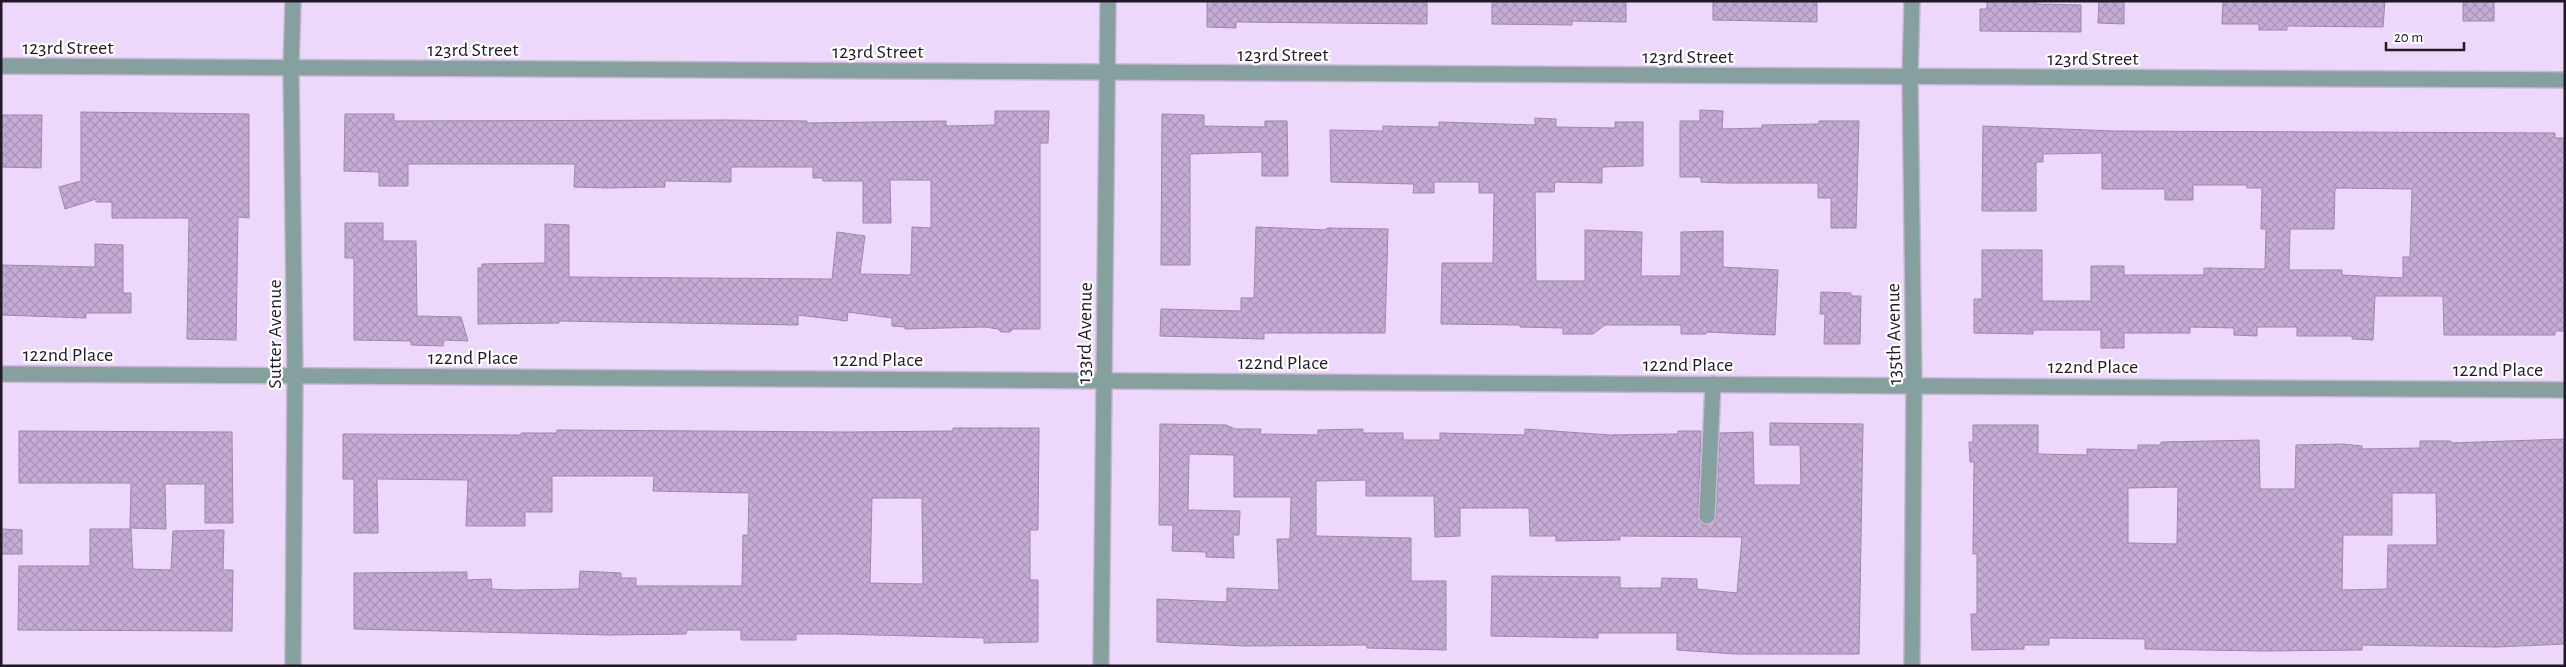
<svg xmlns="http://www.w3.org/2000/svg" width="2566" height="667" font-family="'Alegreya Sans',sans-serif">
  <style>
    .building { fill: url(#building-cross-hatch); stroke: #9e86ae; fill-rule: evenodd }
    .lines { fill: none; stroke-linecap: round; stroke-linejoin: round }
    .minor-casing { stroke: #c8b6d5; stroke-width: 18 }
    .minor { stroke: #85a09e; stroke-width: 15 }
    .labels { text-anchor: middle; stroke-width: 4.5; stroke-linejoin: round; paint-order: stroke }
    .street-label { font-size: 20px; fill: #221928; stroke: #fff }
  </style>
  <defs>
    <pattern id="building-cross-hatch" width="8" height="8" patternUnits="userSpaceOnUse" patternTransform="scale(1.25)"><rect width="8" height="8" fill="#c5acd6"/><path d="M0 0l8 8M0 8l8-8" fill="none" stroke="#a993b8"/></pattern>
  </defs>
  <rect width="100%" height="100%" fill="#edd8fb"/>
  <g class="building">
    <path d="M 1207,1 L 1427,1 L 1427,24 L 1236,22 L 1236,28 L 1207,27 Z"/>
    <path d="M 1492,1 L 1626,1 L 1626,22 L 1572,21 L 1572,25 L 1492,24 Z"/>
    <path d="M 1713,1 L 1817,1 L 1817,22 L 1713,20 Z"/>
    <path d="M 1987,1 L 2036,1 L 2036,4 L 2081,5 L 2081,32 L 1980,31 L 1980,9 L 1987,9 Z"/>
    <path d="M 2099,1 L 2124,1 L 2124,24 L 2098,23 Z"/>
    <path d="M 2223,1 L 2385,1 L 2383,27 L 2287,26 L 2287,30 L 2259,30 L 2259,24 L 2222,24 Z"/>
    <rect x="2463" y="1" width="31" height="20"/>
    <path d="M 1700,110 L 1723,111 L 1722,129 L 1762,128 L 1762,125 L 1819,124 L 1819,121 L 1859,121 L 1856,228 L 1831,228 L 1831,198 L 1818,198 L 1818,183 L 1727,183 L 1701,182 L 1701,177 L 1680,177 L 1680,121 L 1700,121 Z"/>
    <path d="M 995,111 L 1049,111 L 1048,143 L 1040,143 L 1040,329 L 1013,329 L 1010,332 L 1001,332 L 998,329 L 985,327 L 905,329 L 905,327 L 892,326 L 892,318 L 848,312 L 847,321 L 798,315 L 798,325 L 559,321 L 559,323 L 478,324 L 478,268 L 482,268 L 482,264 L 545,263 L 545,224 L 569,225 L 569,277 L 832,279 L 837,232 L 865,236 L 860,274 L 911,275 L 912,227 L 931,228 L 931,180 L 890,180 L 891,223 L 863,223 L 863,181 L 823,181 L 823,178 L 813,178 L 813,167 L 731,167 L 731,182 L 665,181 L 665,187 L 607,188 L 574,187 L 575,164 L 408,164 L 408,186 L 379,186 L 379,172 L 344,171 L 345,114 L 394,114 L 394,121 L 726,120 L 807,121 L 807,123 L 946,121 L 946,126 L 995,125 Z"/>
    <path d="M 81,112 L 249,114 L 249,218 L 238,217 L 236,340 L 187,339 L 189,218 L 112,218 L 112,202 L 96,202 L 96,199 L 65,209 L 59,187 L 81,181 Z"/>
    <path d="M 1162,114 L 1204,115 L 1204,126 L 1265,127 L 1265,121 L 1287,121 L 1288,176 L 1262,176 L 1262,152 L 1190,154 L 1190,265 L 1161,265 Z"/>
    <path d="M 1,115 L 42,115 L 41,168 L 1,167 Z"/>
    <path d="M 1535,118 L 1556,119 L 1556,127 L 1615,128 L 1615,122 L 1643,122 L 1643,166 L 1602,167 L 1602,183 L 1555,182 L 1554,192 L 1535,192 L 1536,281 L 1585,281 L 1585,230 L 1642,232 L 1641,276 L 1681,276 L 1681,232 L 1723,231 L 1723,267 L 1778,270 L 1775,335 L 1706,332 L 1706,334 L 1681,334 L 1681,325 L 1605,325 L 1593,334 L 1563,334 L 1563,328 L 1520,327 L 1520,325 L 1441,324 L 1442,263 L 1493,263 L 1494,193 L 1479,193 L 1479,182 L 1434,182 L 1434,193 L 1413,193 L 1414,184 L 1331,182 L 1330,130 L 1383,131 L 1383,126 L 1439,127 L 1439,122 L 1535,125 Z"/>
    <path d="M 1983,126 L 2114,131 L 2555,133 L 2555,138 L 2565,138 L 2565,331 L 2555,331 L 2555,335 L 2444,335 L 2443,296 L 2375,296 L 2373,340 L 2352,339 L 2352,336 L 2297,336 L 2297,327 L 2257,327 L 2257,336 L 2234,335 L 2234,328 L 2190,327 L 2190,333 L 2124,333 L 2124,348 L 2101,348 L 2101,330 L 2033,330 L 2033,334 L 1974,333 L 1974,299 L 1982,299 L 1982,250 L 2042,250 L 2042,301 L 2091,301 L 2091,266 L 2124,266 L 2124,275 L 2204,275 L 2204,268 L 2265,269 L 2266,229 L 2261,229 L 2262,188 L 2247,188 L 2247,185 L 2193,185 L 2193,200 L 2165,200 L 2165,189 L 2102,189 L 2102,153 L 2043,154 L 2043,162 L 2036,162 L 2036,211 L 1982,211 ZM 2335,188 L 2412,189 L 2410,257 L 2403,257 L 2403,278 L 2342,275 L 2342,270 L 2289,270 L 2290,229 L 2334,229 Z"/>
    <path d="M 345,223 L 383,223 L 383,241 L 416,241 L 417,316 L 461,317 L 468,341 L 444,340 L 443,346 L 411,345 L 411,341 L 354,340 L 354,258 L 345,258 Z"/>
    <path d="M 1256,227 L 1326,230 L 1327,228 L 1388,229 L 1385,333 L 1264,333 L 1264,339 L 1160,336 L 1161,309 L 1241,311 L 1241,298 L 1254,298 Z"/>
    <path d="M 95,244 L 123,245 L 123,293 L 131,293 L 131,313 L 86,313 L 86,318 L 1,315 L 1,265 L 95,267 Z"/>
    <path d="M 1821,292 L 1851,293 L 1851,296 L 1861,296 L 1860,344 L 1824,344 L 1825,314 L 1820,314 Z"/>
    <path d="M 1770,423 L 1863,424 L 1859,654 L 1735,654 L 1677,650 L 1677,633 L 1598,633 L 1598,638 L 1491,636 L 1492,576 L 1620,577 L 1620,588 L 1661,588 L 1662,578 L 1697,579 L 1697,589 L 1737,593 L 1742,537 L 1620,536 L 1620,540 L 1556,541 L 1556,536 L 1530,536 L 1529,508 L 1460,508 L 1460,536 L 1435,537 L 1434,496 L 1366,496 L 1366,480 L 1316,481 L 1316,536 L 1411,538 L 1411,581 L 1446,581 L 1446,650 L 1367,648 L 1367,645 L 1245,646 L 1157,642 L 1157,599 L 1227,602 L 1227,588 L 1279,590 L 1277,539 L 1290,539 L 1291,497 L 1234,497 L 1234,455 L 1189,454 L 1188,510 L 1240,511 L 1239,535 L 1233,535 L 1234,558 L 1206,557 L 1206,552 L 1172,551 L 1173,525 L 1159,525 L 1160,424 L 1226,425 L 1235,429 L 1261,429 L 1260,434 L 1318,435 L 1318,430 L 1363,429 L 1363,433 L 1403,433 L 1403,440 L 1440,440 L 1440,433 L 1525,435 L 1525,429 L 1610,435 L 1678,434 L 1678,431 L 1701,431 L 1698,516 L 1702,524 L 1707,525 L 1715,521 L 1716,516 L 1720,433 L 1753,432 L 1754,485 L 1801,485 L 1800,445 L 1770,445 Z"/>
    <path d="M 1973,425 L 2038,425 L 2038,454 L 2087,455 L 2087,449 L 2138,450 L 2138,445 L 2161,445 L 2161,442 L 2259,440 L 2260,489 L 2295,489 L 2296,445 L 2343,444 L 2362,446 L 2362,449 L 2420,448 L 2420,441 L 2451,441 L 2451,443 L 2565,439 L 2565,644 L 2497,647 L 2362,645 L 2362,650 L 2263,651 L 2145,649 L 2145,639 L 2049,638 L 2049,645 L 2024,645 L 2024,649 L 1972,650 L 1971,614 L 1977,614 L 1977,554 L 1973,554 L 1974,462 L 1970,462 L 1969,442 L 1973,442 ZM 2178,487 L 2177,544 L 2128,543 L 2128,488 ZM 2392,493 L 2436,493 L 2437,545 L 2388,545 L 2387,589 L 2342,590 L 2343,535 L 2392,535 Z"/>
    <path d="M 953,428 L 1039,428 L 1038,530 L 1030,530 L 1030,580 L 1038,580 L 1038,642 L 984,643 L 984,638 L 839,634 L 796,634 L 796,640 L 741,640 L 741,630 L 687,630 L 686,634 L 610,635 L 354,629 L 354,573 L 467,572 L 467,580 L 491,579 L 492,589 L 515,590 L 579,589 L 580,571 L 621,573 L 621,578 L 636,578 L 636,586 L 742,586 L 743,535 L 748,535 L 749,493 L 653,491 L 654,476 L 552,476 L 552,512 L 525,512 L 525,526 L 466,526 L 468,480 L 377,479 L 378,533 L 354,533 L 354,479 L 343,479 L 343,434 L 521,435 L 521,433 L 557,433 L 557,430 L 848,432 L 953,431 ZM 872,498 L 922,498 L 923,584 L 870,583 Z"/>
    <path d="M 19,431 L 232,432 L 233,523 L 205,523 L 205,484 L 165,484 L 166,529 L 130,528 L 131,483 L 19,483 Z"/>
    <path d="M 1,529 L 22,530 L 22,554 L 1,554 Z"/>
    <path d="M 90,529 L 131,529 L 133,569 L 171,570 L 173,531 L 224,530 L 223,570 L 233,570 L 232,631 L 18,630 L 19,566 L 90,566 Z"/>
  </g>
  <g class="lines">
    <g class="minor-casing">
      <g id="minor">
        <path d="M 1912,1 L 1910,77 L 1914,385 L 1912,666"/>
        <path d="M 1,66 L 2565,80"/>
        <path d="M 1,374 L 2565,390"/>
        <path d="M 1707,516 L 1713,384"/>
        <path d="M 293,666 L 295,375 L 291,68 L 293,1"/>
        <path d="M 1101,666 L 1108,1"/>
      </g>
    </g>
    <use href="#minor" class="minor"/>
  </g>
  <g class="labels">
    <g class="street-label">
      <text x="68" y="54">123rd Street</text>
      <text x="473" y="56">123rd Street</text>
      <text x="878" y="58">123rd Street</text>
      <text x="1283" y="61">123rd Street</text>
      <text x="1688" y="63">123rd Street</text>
      <text x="2093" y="65">123rd Street</text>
      <text transform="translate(1084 333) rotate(-89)" y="7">133rd Avenue</text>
      <text transform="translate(274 334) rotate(-90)" y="7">Sutter Avenue</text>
      <text transform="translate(1893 334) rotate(-91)" y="7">135th Avenue</text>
      <text x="68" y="361">122nd Place</text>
      <text x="473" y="364">122nd Place</text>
      <text x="878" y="366">122nd Place</text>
      <text x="1283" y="369">122nd Place</text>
      <text x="1688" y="371">122nd Place</text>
      <text x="2093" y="373">122nd Place</text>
      <text x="2498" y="376">122nd Place</text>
    </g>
  </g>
  <rect width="2566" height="667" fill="none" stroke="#221928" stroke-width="5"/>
  <path d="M2386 42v8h78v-8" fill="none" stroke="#221928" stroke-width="2.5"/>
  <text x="2394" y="42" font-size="15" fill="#221928" stroke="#ffffff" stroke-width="4" paint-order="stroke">20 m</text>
</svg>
